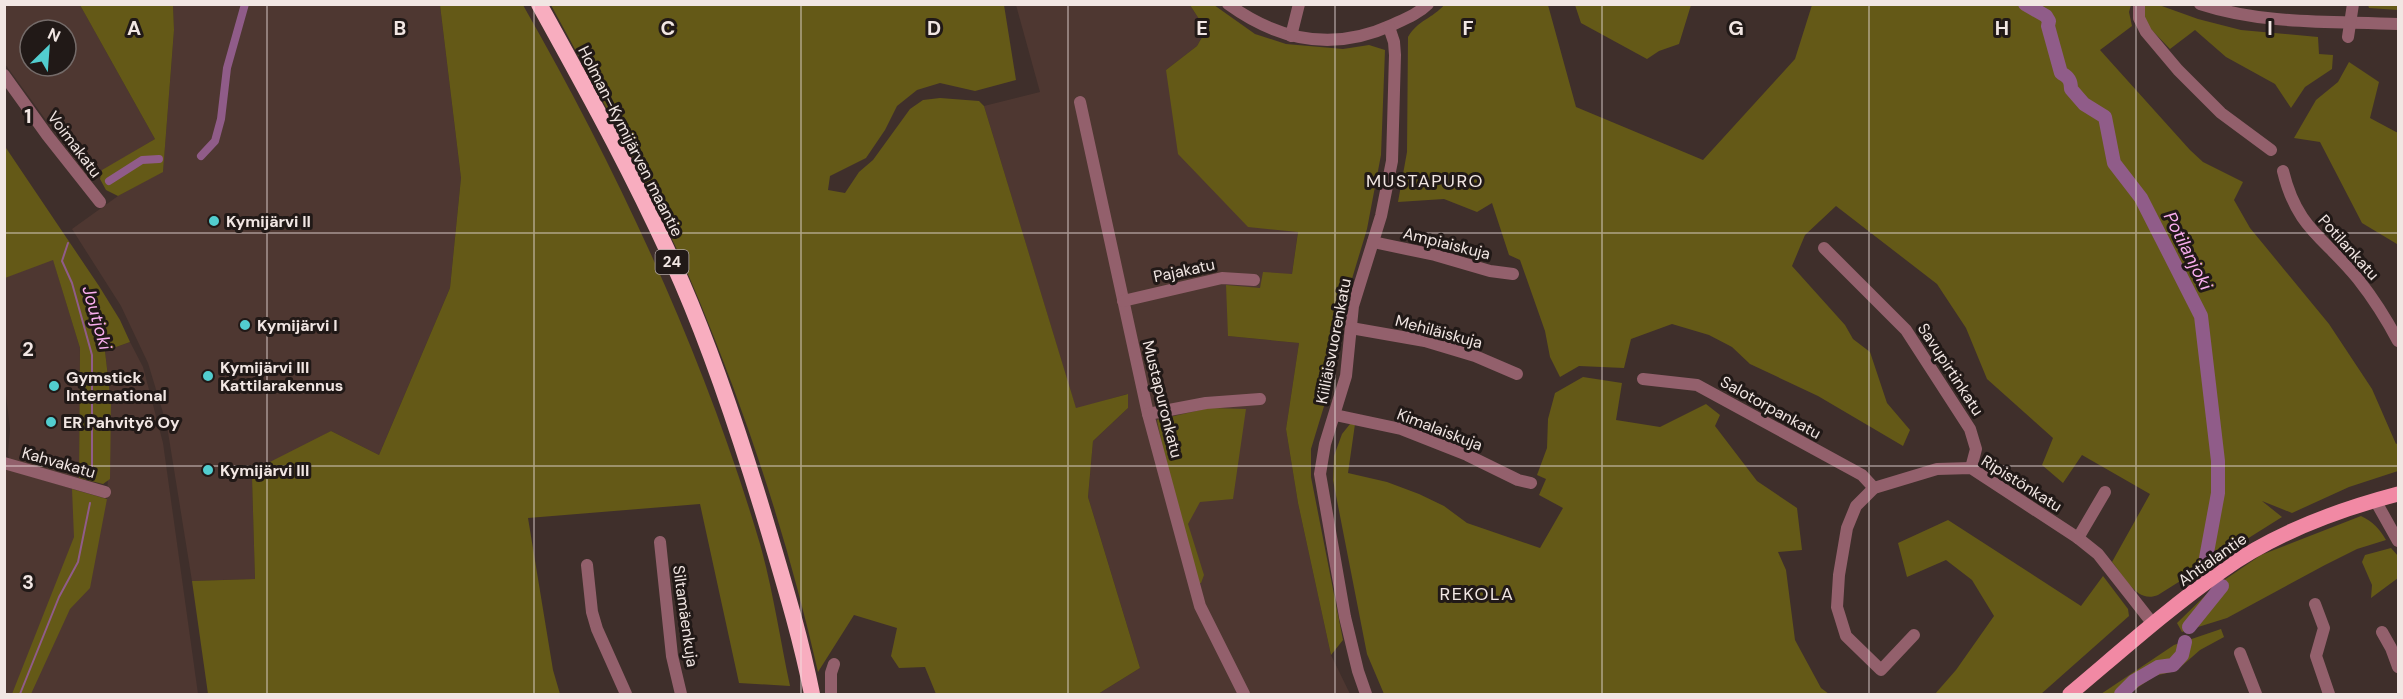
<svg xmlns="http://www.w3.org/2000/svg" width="2403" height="699" font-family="'DM Sans',sans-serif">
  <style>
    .built { fill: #4e3731; fill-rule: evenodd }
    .green { fill: #645917 }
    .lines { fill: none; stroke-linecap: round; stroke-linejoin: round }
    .stream { stroke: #905c89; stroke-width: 2 }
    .canal { stroke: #905c89; stroke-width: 8 }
    .river { stroke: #905c89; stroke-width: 14 }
    .minor { stroke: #93606c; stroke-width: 12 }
    .major { stroke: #f189a4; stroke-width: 15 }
    .highway { stroke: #f8adbf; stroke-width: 16 }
    .grid { fill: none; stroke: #f1e6e3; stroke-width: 1.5; stroke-opacity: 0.55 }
    .poi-dot { fill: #52cdcf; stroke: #211917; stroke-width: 2 }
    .labels { text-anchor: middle; stroke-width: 6; stroke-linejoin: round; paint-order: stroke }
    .shield { fill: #211917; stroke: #b3a8a6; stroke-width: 1.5 }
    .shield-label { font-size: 15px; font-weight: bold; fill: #f1e6e3 }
    .street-label { font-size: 16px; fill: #f1e6e3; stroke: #211917 }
    .poi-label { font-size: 16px; font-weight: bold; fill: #f1e6e3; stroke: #211917; text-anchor: start }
    .neighbourhood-label { font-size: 18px; letter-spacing: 1.5px; fill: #f1e6e3; stroke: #211917 }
    .water-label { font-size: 18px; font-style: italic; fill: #faaeef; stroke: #211917 }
    .grid-label { font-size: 20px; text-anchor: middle; font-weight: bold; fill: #f1e6e3; stroke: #211917; stroke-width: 6; stroke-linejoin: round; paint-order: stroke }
  </style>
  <rect width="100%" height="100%" fill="#3f2f2b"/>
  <g class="built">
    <path d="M 4,5 L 80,5 L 155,139 L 89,179 L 5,64 ZM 30,30 L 66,30 L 66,66 L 30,66 Z"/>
    <path d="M 173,5 L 440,5 L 461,178 L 450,288 L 379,455 L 331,431 L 252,478 L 255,579 L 192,581 L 167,426 L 148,363 L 121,306 L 72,229 L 118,196 L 163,171 L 174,30 Z"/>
    <path d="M 1016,5 L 1190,5 L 1206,30 L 1197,46 L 1166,70 L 1298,231 L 1292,274 L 1261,288 L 1228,336 L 1299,343 L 1286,429 L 1298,503 L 1331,655 L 1350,694 L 1098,694 L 1140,668 L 1088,497 L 1093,441 L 1128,408 L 1127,394 L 1076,409 L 984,106 L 1040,92 Z"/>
    <path d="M 53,259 L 80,348 L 79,478 L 9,460 L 8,452 L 10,429 L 4,379 L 4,278 Z"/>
    <path d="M 130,342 L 143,367 L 163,443 L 198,694 L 5,694 L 6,469 L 107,499 L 111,404 L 105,351 Z"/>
  </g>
  <g class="green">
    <path d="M 1445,4 L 1548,5 L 1576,107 L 1703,160 L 1795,59 L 1812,5 L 2131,5 L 2129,12 L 2132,26 L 2100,50 L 2190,150 L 2203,162 L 2243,182 L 2234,200 L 2250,228 L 2329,324 L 2372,389 L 2396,444 L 2398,443 L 2398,471 L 2349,487 L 2292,513 L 2262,501 L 2282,517 L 2158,595 C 2137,604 2125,577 2112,562 L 2150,494 L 2082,455 L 2063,483 L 2042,465 L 2053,438 L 1987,379 L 1966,328 L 1937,284 L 1836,206 L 1805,235 L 1792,266 L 1845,325 L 1853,339 L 1870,352 L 1887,403 L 1910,430 L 1903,446 L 1818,396 L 1750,364 L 1732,347 L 1709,335 L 1672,324 L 1631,339 L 1624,368 L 1579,366 L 1560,377 L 1550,357 L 1545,331 L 1520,260 L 1509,255 L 1492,203 L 1477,212 L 1444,199 L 1398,202 L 1407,152 L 1408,37 C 1418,20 1432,19 1445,4 Z"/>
    <path d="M 80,5 L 173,5 L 174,30 L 163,172 L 118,196 L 106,190 L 100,179 L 102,170 L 155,139 Z"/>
    <path d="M 440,5 L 523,5 C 620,175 704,355 760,544 C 773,590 780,639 790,686 L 739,683 L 700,504 L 528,518 L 553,670 L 560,694 L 208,694 L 192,581 L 255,579 L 252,478 L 262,466 L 331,431 L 379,455 L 450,288 L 461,178 Z"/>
    <path d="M 551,5 L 1004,5 L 1016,80 L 975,91 L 940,83 L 917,90 L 897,106 L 885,130 L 866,158 L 830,176 L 828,190 L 845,193 L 859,172 L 873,160 L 910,109 L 923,100 L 940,98 L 979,101 L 984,106 L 1076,408 L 1128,394 L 1128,408 L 1093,441 L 1088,497 L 1140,668 L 1098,694 L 936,694 L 925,667 L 899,668 L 891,656 L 897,628 L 854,615 L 818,672 C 789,544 749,421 699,300 C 657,199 603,101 551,5 Z"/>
    <path d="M 1190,5 L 1214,5 L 1255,34 L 1286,44 L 1343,49 L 1369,45 L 1385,50 L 1381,155 L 1367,229 L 1335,335 L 1328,393 L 1311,449 L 1311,477 L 1343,640 L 1331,655 L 1298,503 L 1286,429 L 1299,343 L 1228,336 L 1226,285 L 1260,288 L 1263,272 L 1292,274 L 1298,232 L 1248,227 L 1178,154 L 1166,70 L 1197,46 L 1206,30 Z"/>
    <path d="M 1575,5 L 1575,4 L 1691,5 L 1679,44 L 1659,51 L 1647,59 L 1581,23 Z"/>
    <path d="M 2144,5 L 2159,5 L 2198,19 L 2241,30 L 2318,37 L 2319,54 L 2333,55 L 2332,69 L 2305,87 L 2291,108 L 2275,84 L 2226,57 L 2195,30 L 2170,49 L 2145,23 Z"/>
    <path d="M 2368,5 L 2398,5 L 2398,10 L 2369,8 Z"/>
    <path d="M 2349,62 L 2379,82 L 2370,118 L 2398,133 L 2398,248 L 2397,244 L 2362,223 L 2320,142 L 2294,138 L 2316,100 L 2338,82 Z"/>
    <path d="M 4,145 L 99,286 L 120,320 L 130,342 L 105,351 L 111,404 L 110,479 L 103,484 L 79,478 L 80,348 L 53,260 L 5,278 Z"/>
    <path d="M 1583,377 L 1622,383 L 1616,420 L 1660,427 L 1706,404 L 1720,415 L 1715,426 L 1757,481 L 1797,508 L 1802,550 L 1778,552 L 1786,570 L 1795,640 L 1821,688 L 1829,694 L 1384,694 L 1367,654 L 1333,480 L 1334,456 L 1342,434 L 1350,424 L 1355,424 L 1348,473 L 1387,482 L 1419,494 L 1444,506 L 1467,523 L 1540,548 L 1563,508 L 1539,495 L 1546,479 L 1537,475 L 1547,448 L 1548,419 L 1555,393 Z"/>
    <path d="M 1209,408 L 1246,409 L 1233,499 L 1200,502 L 1188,524 L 1204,575 L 1201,583 L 1197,583 L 1170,484 L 1157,420 Z"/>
    <path d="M 72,489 L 107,499 L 90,588 L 70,609 L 31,694 L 12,694 L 74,537 Z"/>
    <path d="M 2361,516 C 2373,522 2379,528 2386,540 L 2357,549 L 2325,565 L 2227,618 L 2182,632 L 2177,623 L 2214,587 L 2261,555 Z"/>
    <path d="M 1948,520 L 2081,606 L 2103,576 L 2128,609 L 2129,616 L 2041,694 L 1935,694 L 1956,670 L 1994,616 L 1972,580 L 1946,560 L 1907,577 L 1898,543 Z"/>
    <path d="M 2391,548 L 2398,556 L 2398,578 L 2371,598 L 2372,585 L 2362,562 L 2365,555 Z"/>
    <path d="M 2221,629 L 2224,637 L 2200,650 L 2176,671 L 2154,676 L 2129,694 L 2101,694 L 2174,645 Z"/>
  </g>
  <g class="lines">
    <g class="stream">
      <path d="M 68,243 L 62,261 L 72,283 L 92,355 L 92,477"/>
      <path d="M 20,694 L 59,597 L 78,562 L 90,503"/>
    </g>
    <g class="canal">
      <path d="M 201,156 L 215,141 L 221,119 L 227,68 L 245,4"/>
      <path d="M 109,181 L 142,160 L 159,159"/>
    </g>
    <g class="river">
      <path d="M 2025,4 L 2046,16 L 2049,21 L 2048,26 L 2061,73 C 2069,77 2071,81 2071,89 L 2084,104 L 2105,117 L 2114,163 L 2141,198 L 2201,316 L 2218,461 L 2218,493 L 2206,558"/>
      <path d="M 2189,627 L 2222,586"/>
      <path d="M 2121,694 L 2134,681 L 2158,667 L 2173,665 L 2182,655 L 2185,642"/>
    </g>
    <g class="minor">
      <path d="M 1228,4 C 1279,41 1333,52 1392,25 C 1405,19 1418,14 1428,4"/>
      <path d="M 2139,4 L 2139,18 L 2146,32 L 2178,70 L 2221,113 L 2271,150"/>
      <path d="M 2200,4 C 2264,25 2332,21 2398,24"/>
      <path d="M 1291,36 L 1299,4"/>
      <path d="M 2348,37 L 2353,4"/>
      <path d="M 4,75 L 47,135 L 100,202"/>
      <path d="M 1080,102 L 1148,414 L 1200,606 L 1244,694"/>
      <path d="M 2283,171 C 2297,229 2324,237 2358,279 C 2373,298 2387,320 2398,341"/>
      <path d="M 1373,242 L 1435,255 L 1490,271 L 1513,274"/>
      <path d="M 1824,248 L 1906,330 L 1970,429 L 1976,449 L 1971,468"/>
      <path d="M 1123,301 L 1222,278 L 1254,280"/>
      <path d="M 1351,328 L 1425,341 L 1475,356 L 1517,374"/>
      <path d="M 1643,379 L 1697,385 L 1862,475 L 1874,488"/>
      <path d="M 1148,414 L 1206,403 L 1260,399"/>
      <path d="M 1335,415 L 1401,429 L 1467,455 L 1518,480 L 1531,483"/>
      <path d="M 4,463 L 105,492"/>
      <path d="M 2375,500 L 2398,541"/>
      <path d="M 2078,538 L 2105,492"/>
      <path d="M 660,542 L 672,656 L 681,694"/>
      <path d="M 587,565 L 592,612 L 597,629 L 626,694"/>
      <path d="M 2315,604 L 2324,628 L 2316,656 L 2329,694"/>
      <path d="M 2382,632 L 2391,648 L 2398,667"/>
      <path d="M 1914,635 L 1881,670 L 1846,636 L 1837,607 L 1839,575 L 1847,528 L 1856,506 L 1874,488 L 1937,469 L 1971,468 L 2078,538 L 2098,554 L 2153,624"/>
      <path d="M 2240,653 L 2256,694"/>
      <path d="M 831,694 L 831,673 L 834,664"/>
      <path d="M 1366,694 L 1358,671 L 1345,617 L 1320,474 L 1325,444 L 1346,376 L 1353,306 L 1381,216 L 1392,161 L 1395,55 L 1394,42 L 1389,27"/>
    </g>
    <path class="major" d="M 2070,694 C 2120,652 2169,608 2223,570 C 2275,533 2337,510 2398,494"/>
    <path class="highway" d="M 539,4 C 590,96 640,187 682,283 C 717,364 744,448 769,532 C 785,586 801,639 812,694"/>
  </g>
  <path class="grid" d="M 267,4 L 267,694M 534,4 L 534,694M 801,4 L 801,694M 1068,4 L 1068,694M 1335,4 L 1335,694M 1602,4 L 1602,694M 1869,4 L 1869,694M 2136,4 L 2136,694M 4,233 L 2398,233M 4,466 L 2398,466"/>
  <g class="poi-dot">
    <circle cx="214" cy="221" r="6"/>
    <circle cx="245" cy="325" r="6"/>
    <circle cx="208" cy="376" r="6"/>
    <circle cx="54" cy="386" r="6"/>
    <circle cx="51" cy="422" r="6"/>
    <circle cx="208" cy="470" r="6"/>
  </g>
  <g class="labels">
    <rect class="shield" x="655.5" y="250" width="33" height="24" rx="4.5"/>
    <g class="shield-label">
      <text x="672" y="267">24</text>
    </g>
    <g class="street-label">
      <text transform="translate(631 141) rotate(63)" y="6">Holman–Kymijärven maantie</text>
      <text transform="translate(75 144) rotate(53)" y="6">Voimakatu</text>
      <text transform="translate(1447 243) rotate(14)" y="6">Ampiaiskuja</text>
      <text transform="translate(2349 247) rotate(48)" y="6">Potilankatu</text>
      <text transform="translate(1184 270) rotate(-12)" y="6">Pajakatu</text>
      <text transform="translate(1439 331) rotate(15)" y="6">Mehiläiskuja</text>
      <text transform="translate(1333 341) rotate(-79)" y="6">Kiiliäisvuorenkatu</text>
      <text transform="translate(1951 369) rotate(57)" y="6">Savupirtinkatu</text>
      <text transform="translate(1163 399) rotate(76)" y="6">Mustapuronkatu</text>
      <text transform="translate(1771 407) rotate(29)" y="6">Salotorpankatu</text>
      <text transform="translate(1440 429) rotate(21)" y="6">Kimalaiskuja</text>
      <text transform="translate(59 462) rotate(16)" y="6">Kahvakatu</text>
      <text transform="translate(2022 483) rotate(32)" y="6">Ripistönkatu</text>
      <text transform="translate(2212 559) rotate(-35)" y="6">Ahtialantie</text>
      <text transform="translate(686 616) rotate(82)" y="6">Siltamäenkuja</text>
    </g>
    <g class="poi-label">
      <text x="226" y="227">Kymijärvi II</text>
      <text x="257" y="331">Kymijärvi I</text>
      <text x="220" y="373">Kymijärvi III<tspan x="220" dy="18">Kattilarakennus</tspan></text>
      <text x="66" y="383">Gymstick<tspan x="66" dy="18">International</tspan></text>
      <text x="63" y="428">ER Pahvityö Oy</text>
      <text x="220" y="476">Kymijärvi III</text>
    </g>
    <g class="neighbourhood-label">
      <text x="1425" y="187">MUSTAPURO</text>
      <text x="1477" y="600">REKOLA</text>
    </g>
    <g class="water-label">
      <text transform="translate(2188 251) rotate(63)" y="6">Potilanjoki</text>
      <text transform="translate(97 318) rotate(74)" y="6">Joutjoki</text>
    </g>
  </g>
  <g class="grid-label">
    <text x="134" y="35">A</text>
    <text x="400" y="35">B</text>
    <text x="668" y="35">C</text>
    <text x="934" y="35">D</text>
    <text x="1202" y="35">E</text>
    <text x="1468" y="35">F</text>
    <text x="1736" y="35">G</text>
    <text x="2002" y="35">H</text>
    <text x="2270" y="35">I</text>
    <text x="28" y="123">1</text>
    <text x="28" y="356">2</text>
    <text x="28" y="589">3</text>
  </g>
  <rect width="2403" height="699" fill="none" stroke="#f1e6e3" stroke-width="12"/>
  <g transform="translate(48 48) rotate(25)"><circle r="28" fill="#211917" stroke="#746b69" stroke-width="1.5"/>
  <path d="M0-4.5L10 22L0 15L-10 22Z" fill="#52cdcf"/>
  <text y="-9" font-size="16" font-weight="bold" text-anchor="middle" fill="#f1e6e3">N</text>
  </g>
</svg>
